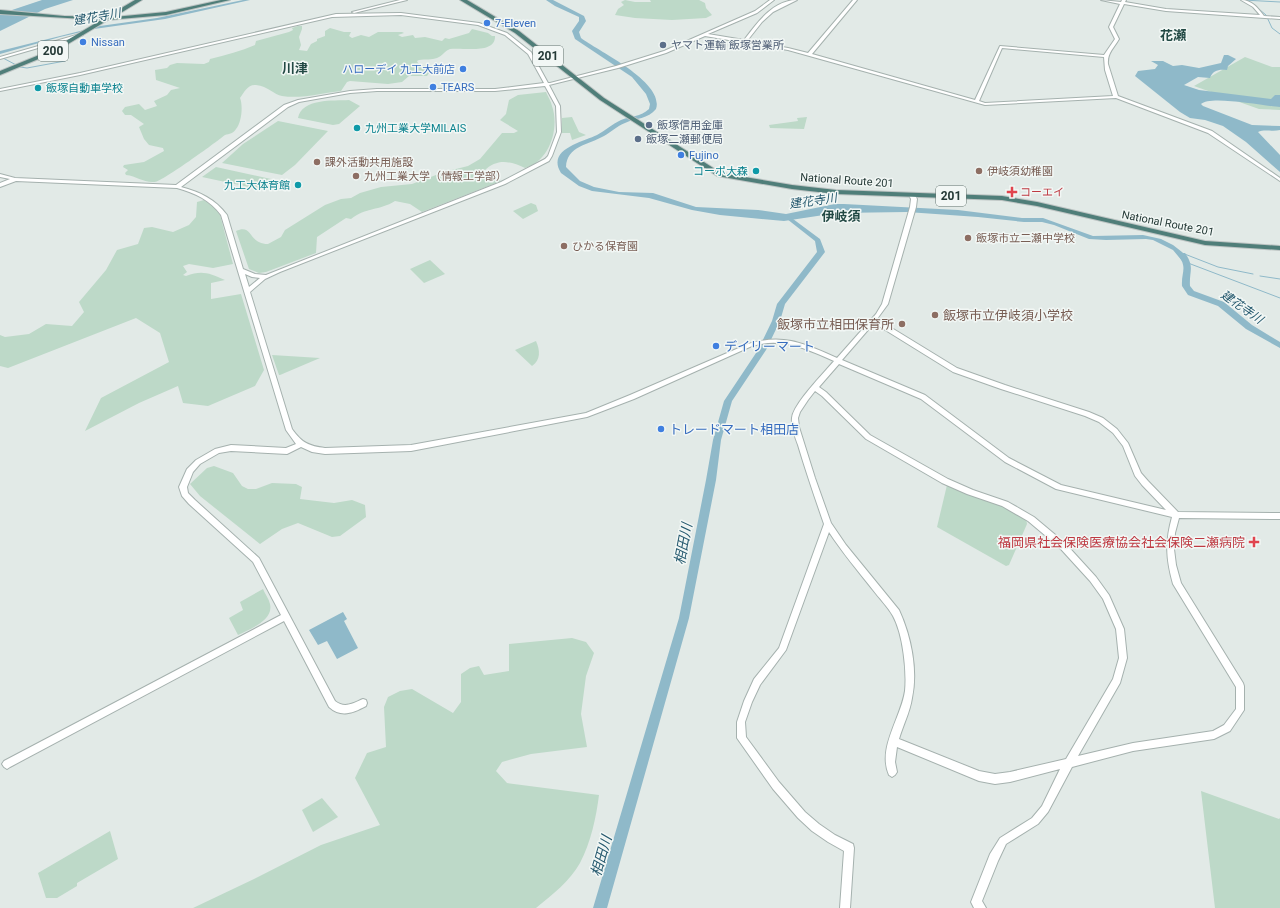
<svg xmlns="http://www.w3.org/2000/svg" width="1280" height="908" font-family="Roboto,'Noto Sans JP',sans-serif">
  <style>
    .green { fill: #bdd9c8 }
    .water { fill: #8fb9c9 }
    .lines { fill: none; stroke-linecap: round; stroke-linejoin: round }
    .stream { stroke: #8fb9c9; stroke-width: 1 }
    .river { fill: #8fb9c9; fill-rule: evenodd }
    .tertiary-casing { stroke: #a5b1ae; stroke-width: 2 }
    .trunk-casing { stroke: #bdc4c3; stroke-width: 2 }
    .tertiary { fill: #fff; fill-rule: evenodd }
    .trunk { fill: #4f7e79; fill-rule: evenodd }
    .shop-dot { fill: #3f7fe0; stroke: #f2f7f5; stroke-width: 1.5 }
    .service-dot { fill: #5c6f8a; stroke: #f2f7f5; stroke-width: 1.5 }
    .culture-dot { fill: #0f9aa8; stroke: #f2f7f5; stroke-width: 1.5 }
    .education-dot { fill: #8d6e63; stroke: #f2f7f5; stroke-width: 1.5 }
    .health-dot { fill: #e0444e; stroke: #f2f7f5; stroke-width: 1.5 }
    .labels { text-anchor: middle; stroke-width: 3; stroke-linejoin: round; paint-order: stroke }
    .far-shop-label { font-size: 11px; fill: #366cbe; stroke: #f2f7f5; text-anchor: start }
    .far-service-label { font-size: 11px; fill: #4e5e75; stroke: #f2f7f5; text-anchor: start }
    .far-culture-label { font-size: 11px; fill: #0d838f; stroke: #f2f7f5; text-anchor: start }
    .far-education-label { font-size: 11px; fill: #785e54; stroke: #f2f7f5; text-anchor: start }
    .far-street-label { font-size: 11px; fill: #243936; stroke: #f2f7f5 }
    .far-health-label { font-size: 11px; fill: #be3a42; stroke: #f2f7f5; text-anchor: start }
    .far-water-label { font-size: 12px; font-style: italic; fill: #25596e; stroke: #f2f7f5 }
    .shield { fill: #f2f7f5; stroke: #62726f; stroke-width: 1 }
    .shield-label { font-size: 12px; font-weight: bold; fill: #243936 }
    .far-quarter-label { font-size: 13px; font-weight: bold; fill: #224944; stroke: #f2f7f5 }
    .education-label { font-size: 13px; fill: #785e54; stroke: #f2f7f5; text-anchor: start }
    .shop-label { font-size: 13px; fill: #366cbe; stroke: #f2f7f5; text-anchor: start }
    .health-label { font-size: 13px; fill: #be3a42; stroke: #f2f7f5; text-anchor: end }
    .water-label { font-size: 14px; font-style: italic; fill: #25596e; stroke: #f2f7f5 }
  </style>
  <rect width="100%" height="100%" fill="#e2eae7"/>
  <g class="green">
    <path d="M 625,0 L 635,2 L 651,2 L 650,0 L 699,0 L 705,3 L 706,8 L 712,15 L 706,18 L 672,20 L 635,18 L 615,15 L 618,9 L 624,5 L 621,2 Z"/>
    <path d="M 298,26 L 302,26 L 302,29 L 299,37 L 301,45 L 299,50 L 307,51 L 311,44 L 317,41 L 317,39 L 325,36 L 325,31 L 330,28 L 344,32 L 351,32 L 349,36 L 352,38 L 361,35 L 369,37 L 378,32 L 402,32 L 404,33 L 398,35 L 402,37 L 413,35 L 415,38 L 425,37 L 442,41 L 445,38 L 449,39 L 469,33 L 472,29 L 488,33 L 492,36 L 495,36 C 496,55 462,47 450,49 C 444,51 443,56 437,58 C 432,60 425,59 419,60 L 417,61 L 418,63 L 422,65 L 434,66 L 427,76 L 409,76 L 402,82 L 388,84 L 350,81 L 347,82 L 341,91 C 323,93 301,99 282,96 C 274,95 268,86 256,85 C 248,84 244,92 240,98 C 243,105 242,122 236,129 C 234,133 229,134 225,135 C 215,143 163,181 155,182 C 143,183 137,176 126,175 L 125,173 L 128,170 L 123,167 L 124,165 L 144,162 L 164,151 L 163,148 L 149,145 L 144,139 L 139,127 L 144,124 L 131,115 L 125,115 L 122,111 L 125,107 L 139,104 L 145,110 L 157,106 L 154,101 L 167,95 L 171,90 L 180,88 L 156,80 L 155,70 L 167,68 L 170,65 L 177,63 L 204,64 L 209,62 L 210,59 C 226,55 241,51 255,45 L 256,41 L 289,32 L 293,30 L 292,28 Z"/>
    <path d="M 1245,57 L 1272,67 L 1280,67 L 1280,110 L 1259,109 L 1194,86 Z"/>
    <path d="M 546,92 C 548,97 551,101 552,106 C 560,129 549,162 525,168 C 510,161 497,158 484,171 L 501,181 L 422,212 L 410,204 L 395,201 C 379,211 366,207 351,219 L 346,218 L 317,237 L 316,253 L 266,272 L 259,273 L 249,269 L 236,231 C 253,223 248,244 268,244 L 281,237 L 285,230 L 325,205 L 341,199 L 351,198 L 360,193 L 381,187 L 412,184 L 444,172 L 468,166 L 480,159 L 502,133 L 514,133 L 518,131 L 500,120 L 506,114 L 509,100 L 518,95 Z"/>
    <path d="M 349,100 L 360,106 L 339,124 L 333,125 L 298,118 C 302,98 333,101 349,100 Z"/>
    <path d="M 572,117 L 579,132 L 586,135 L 572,140 L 570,133 L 562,133 L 562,118 Z"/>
    <path d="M 807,117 L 804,129 L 770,128 L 769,125 L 798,121 L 797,118 Z"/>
    <path d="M 278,121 L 328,131 L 295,165 L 282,175 L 222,163 L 243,144 Z"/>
    <path d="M 216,167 L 271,179 L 258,189 L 202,177 Z"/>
    <path d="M 204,200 L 214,207 L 220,215 L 233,264 L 213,268 L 189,264 L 183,266 L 187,272 L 183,275 L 186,276 C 202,270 209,273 225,280 L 211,283 L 211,299 L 241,294 L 264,370 L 255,386 L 208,406 L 183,403 L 178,386 L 139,403 L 85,431 L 101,398 L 169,362 L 160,333 L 136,318 L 8,368 L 0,366 L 0,335 L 5,337 L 29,334 L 46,324 L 72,326 L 84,312 L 79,302 L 106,270 L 117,250 L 138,244 L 144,228 L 152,227 L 173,232 L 189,225 L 196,217 L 197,202 Z"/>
    <path d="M 531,203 L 536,205 L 538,211 L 523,219 L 513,211 Z"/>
    <path d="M 430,260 L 445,274 L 424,283 L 410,269 Z"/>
    <path d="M 536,341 C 540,350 541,360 532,366 L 515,350 Z"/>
    <path d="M 272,355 L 320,358 L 280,375 L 279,375 Z"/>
    <path d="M 214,466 L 233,473 L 242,486 L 248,489 L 256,489 L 272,483 L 296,484 L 302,487 L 300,499 L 334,503 L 352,500 L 365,505 L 366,517 L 340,536 L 332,537 L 298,523 L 282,529 L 260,544 L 200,496 L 190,484 L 207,468 Z"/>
    <path d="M 947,485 L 1006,507 L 1026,518 L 1027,524 L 1009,565 L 1006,566 L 937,527 Z"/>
    <path d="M 263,589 C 265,594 269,599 270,604 C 274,621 249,629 238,635 L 229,618 L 243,610 L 240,602 Z"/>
    <path d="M 572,638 L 586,642 L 594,653 L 586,676 L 581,714 L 587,747 L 531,754 L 502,762 L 496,771 L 507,783 L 599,795 C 596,818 591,842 580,863 C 570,881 552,895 536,908 L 193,908 L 254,879 L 321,845 L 380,825 L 355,778 L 367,753 L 386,747 L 384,707 L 388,697 L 400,691 L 412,689 L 453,713 L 461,702 L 461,674 L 470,668 L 479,666 L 484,675 L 509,671 L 509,644 Z"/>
    <path d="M 1201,791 L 1279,819 L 1280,818 L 1280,908 L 1215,908 Z"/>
    <path d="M 322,798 L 338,817 L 313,832 L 302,810 Z"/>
    <path d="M 110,831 L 118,859 L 77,883 L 77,886 L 57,898 L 46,898 L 38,873 Z"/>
  </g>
  <g class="water">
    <path d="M 42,0 L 73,0 L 45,9 L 0,31 L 0,14 Z"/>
    <path d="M 243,0 L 250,0 L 165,19 L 94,29 L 60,37 L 0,54 L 0,51 L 100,26 L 157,18 Z"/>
    <path d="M 546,0 L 553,0 L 584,16 L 586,21 L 579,32 L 581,38 C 598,51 665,82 656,109 C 648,119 636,118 625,123 C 617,126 611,132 604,136 C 588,145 567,146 566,167 L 580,181 L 594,187 L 619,192 L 653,193 L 696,207 L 758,210 L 786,214 L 835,204 L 844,204 L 958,210 L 1022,218 L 1043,218 L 1093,236 L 1143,235 L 1161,239 L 1173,245 L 1182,252 L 1189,265 L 1183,262 L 1173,250 L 1153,240 L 1146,239 L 1106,240 L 1089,239 L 1054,225 L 1042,222 L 1024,222 L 978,217 L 907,212 L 837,213 L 784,221 L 720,215 L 692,210 L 649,198 L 592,191 L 579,186 L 561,173 C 546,149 583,142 597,135 C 605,131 612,124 621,120 C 630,116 641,117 649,109 L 650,104 L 646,94 L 632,77 L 575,39 L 572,31 L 579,21 L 579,17 L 555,6 Z"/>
    <path d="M 1224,55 L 1228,55 L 1236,59 L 1228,66 L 1227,70 C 1219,69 1213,70 1210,78 L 1198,77 L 1184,85 L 1199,90 L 1271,99 L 1275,95 L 1280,95 L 1280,107 C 1265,106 1210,95 1201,104 L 1203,106 L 1252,125 L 1280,126 L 1280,130 C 1273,132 1264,129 1258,132 L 1280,155 L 1280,172 L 1246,142 L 1223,126 L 1205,120 L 1190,118 L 1180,112 L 1135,76 L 1138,71 L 1155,69 L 1158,65 L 1151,61 L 1163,61 L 1173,66 L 1182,65 L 1199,68 L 1221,63 Z"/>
    <path d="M 343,612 L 347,619 L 344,621 L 358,648 L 337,659 L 327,641 L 318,645 L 309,630 Z"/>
  </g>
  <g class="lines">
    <g class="stream">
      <path d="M 1243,0 L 1280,2"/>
      <path d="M 1254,5 L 1266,15 L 1272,28 L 1280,34"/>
      <path d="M 3,58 L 20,67 L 27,68 L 65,61"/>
      <path d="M 1182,253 L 1218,267 L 1253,274"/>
      <path d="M 1188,263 L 1280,298"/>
      <path d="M 1260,276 L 1280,279"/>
    </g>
    <g class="river">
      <path d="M 789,216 L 820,239 L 825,252 L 785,304 L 780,321 L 766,350 L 732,401 L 721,440 L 716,480 L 689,618 L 607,908 L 593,908 L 679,618 L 706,480 L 713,440 L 724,401 L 758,350 L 772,321 L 777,304 L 817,252 L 815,241 L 787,219 L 787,217 Z"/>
      <path d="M 1179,253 L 1185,253 C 1195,267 1189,271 1190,286 L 1194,291 L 1224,302 L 1252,325 L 1280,342 L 1280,348 L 1246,329 L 1218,306 L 1188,295 L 1182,286 C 1181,272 1188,268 1178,255 Z"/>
    </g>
    <g class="tertiary-casing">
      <g id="tertiary">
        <path d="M 400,0 L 407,0 L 354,13 L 352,12 Z"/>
        <path d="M 770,0 L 774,0 L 757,13 L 708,34 L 744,40 C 757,23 773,0 797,0 L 773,12 L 762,22 L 747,41 L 788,48 L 808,53 L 853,0 L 857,0 L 812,54 L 975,100 L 1000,46 L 1104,55 L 1115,39 L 1109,27 L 1120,4 L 1101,0 L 1121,2 L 1122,0 L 1126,0 L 1125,2 L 1166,9 L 1260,15 L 1253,7 L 1241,0 C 1252,0 1258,8 1264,16 L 1280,17 L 1280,19 L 1166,11 L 1124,4 L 1113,27 L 1119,39 C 1114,48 1107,53 1108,64 L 1118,96 L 1212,131 L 1280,178 L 1280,181 L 1208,133 L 1116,98 L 985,105 L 788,50 L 705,36 L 666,53 L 618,68 L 549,85 L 560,106 L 561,132 L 552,156 L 549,161 L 505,184 L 280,272 L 265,279 L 250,292 L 292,429 C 302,443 309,446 325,448 L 411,445 L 586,413 L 630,395 L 748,344 C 784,333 805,344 837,358 L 876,314 L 882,304 L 910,207 L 911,199 L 909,195 L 914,194 L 917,199 L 916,207 L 888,304 L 877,319 L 957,368 L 1005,385 L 1089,412 L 1103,418 L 1117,429 L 1128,443 L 1141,473 L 1148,481 L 1178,512 L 1280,513 L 1280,519 L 1179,518 L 1175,533 L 1174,549 L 1176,565 L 1181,583 L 1243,683 L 1244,686 L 1244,710 L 1230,731 L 1214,739 L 1133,751 L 1072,767 L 1048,812 L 1038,824 L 1006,844 L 998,861 L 982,901 L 986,908 L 974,908 L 971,902 L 990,854 L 1000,838 L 1032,818 L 1042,806 L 1060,769 L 1010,782 L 995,784 L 979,781 L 897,747 L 895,762 L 897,772 L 895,775 L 892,777 L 889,775 C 877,748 901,718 905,691 C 907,671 903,634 893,616 C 888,607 879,598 873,590 C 858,571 842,552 829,532 L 786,650 L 760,685 L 752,702 L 745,722 L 746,737 L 779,782 L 805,812 L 819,824 L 835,835 L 853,844 L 854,848 L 850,908 L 840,908 L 844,851 L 828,842 L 812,831 L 798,818 L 773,789 L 737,738 L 737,722 L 744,701 L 754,679 L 779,648 L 824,524 C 815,498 806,472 798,445 C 795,437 791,426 792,418 C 793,404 824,373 834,361 C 806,349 783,337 752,346 L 634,399 L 587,417 L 411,451 L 325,454 L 312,452 L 301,447 L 287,454 L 231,451 L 219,453 L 200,464 L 193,472 L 187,487 L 188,493 L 195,500 L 259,558 L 335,701 C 345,709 353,703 363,699 L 366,700 L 367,703 L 366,706 C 353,713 341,718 329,707 L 284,621 L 10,767 L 7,769 L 4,767 L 2,764 L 4,761 L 281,615 L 253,562 L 189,504 L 182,496 L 179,487 L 187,469 L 196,460 L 215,449 L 231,445 L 286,448 L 296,444 L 286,430 L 221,215 C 210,200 195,193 177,188 L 16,181 L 0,187 L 0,183 L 10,179 L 0,177 L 0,174 L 15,178 L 176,185 L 284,105 L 298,100 L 350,91 L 377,89 L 495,89 L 544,83 L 528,54 L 505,35 L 478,25 L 401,15 L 332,17 L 80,75 L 0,91 L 0,89 L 80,73 L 336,14 L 401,13 L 479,23 L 507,33 L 531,52 L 548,83 L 550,83 L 616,66 L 664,51 L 755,11 ZM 1002,48 L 1104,57 L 1105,70 L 1113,96 L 985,103 L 979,101 ZM 545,86 L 556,106 L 557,132 L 548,156 L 545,159 L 501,182 L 266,275 L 255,274 L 243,269 L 227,215 C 215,199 200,192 181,187 L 288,107 L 299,102 L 350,93 L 377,91 L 495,91 ZM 245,274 L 252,277 L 260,278 L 249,287 ZM 874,323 L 953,372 L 1001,389 L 1085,416 L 1099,422 L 1113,433 L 1123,446 L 1135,476 L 1142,485 L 1166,510 L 1061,485 L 1009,458 L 925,395 L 842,360 ZM 839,364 L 921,399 L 1005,462 L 1056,489 L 1172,517 C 1165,542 1166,559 1173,584 L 1236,687 L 1236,709 L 1224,725 L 1213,731 L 1133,743 L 1078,756 L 1120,683 L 1127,658 L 1124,629 L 1109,595 L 1096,577 L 1065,543 L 1034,517 L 1008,502 L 973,490 L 948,479 L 870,435 L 826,392 L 819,387 ZM 815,391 L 822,396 L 866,439 L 942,483 L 967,494 L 1002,506 L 1028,521 L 1059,547 L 1090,581 L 1103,599 L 1116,629 L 1119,658 L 1113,679 L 1066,759 L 1010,772 L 995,774 L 979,771 L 899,739 C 903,725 910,712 912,698 C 918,670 911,636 899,610 L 846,545 L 831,523 L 815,478 L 799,427 L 798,418 L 800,412 L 808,400 Z"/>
        <path d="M 80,34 L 83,35 L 0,59 L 0,57 Z"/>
      </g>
    </g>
    <g class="trunk-casing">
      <g id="trunk">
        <path d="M 135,0 L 142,0 L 114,17 L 166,12 L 221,0 L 230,0 L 166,15 L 108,20 L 53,53 L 0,75 L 0,71 L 49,51 L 101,20 L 0,14 L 0,10 L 64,16 L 106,17 Z"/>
        <path d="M 460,0 L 467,0 L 519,31 L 604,98 L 721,173 L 792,185 L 836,190 L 1002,196 L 1037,202 L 1205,241 L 1280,246 L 1280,250 L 1205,245 L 1037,206 L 1002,200 L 836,194 L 792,189 L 717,176 L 600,100 L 515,33 Z"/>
      </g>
    </g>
    <use href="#tertiary" class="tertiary"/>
    <use href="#trunk" class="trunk"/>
  </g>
  <g class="shop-dot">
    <circle cx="487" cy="23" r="4"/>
    <circle cx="83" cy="42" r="4"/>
    <circle cx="463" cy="69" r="4"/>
    <circle cx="433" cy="87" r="4"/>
    <circle cx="681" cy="155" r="4"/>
    <circle cx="716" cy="346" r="4"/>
    <circle cx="661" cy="429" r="4"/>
  </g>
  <g class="service-dot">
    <circle cx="663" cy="45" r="4"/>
    <circle cx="649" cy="125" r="4"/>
    <circle cx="638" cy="139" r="4"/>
  </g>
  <g class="culture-dot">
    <circle cx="38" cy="88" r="4"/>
    <circle cx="357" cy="128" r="4"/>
    <circle cx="756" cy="171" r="4"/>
    <circle cx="298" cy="185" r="4"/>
  </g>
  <g class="education-dot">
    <circle cx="317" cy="162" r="4"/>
    <circle cx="979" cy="171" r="4"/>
    <circle cx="356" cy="176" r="4"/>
    <circle cx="968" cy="238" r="4"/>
    <circle cx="564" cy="246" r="4"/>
    <circle cx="935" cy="315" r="4"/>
    <circle cx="902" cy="324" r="4"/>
  </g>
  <g class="health-dot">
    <path d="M1010 186h4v4h4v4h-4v4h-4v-4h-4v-4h4z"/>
    <path d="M1252 536h4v4h4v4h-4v4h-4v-4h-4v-4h4z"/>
  </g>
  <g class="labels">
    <g class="far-shop-label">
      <text x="495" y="27">7-Eleven</text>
      <text x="91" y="46">Nissan</text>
      <text x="455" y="73" text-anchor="end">ハローデイ 九工大前店</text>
      <text x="441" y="91">TEARS</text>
      <text x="689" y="159">Fujino</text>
    </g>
    <g class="far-service-label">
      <text x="671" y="49">ヤマト運輸 飯塚営業所</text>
      <text x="657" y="129">飯塚信用金庫</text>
      <text x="646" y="143">飯塚二瀬郵便局</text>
    </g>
    <g class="far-culture-label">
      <text x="46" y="92">飯塚自動車学校</text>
      <text x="365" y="132">九州工業大学MILAIS</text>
      <text x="748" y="175" text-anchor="end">コーポ大森</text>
      <text x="290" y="189" text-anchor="end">九工大体育館</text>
    </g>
    <g class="far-education-label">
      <text x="325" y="166">課外活動共用施設</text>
      <text x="987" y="175">伊岐須幼稚園</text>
      <text x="364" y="180">九州工業大学（情報工学部）</text>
      <text x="976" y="242">飯塚市立二瀬中学校</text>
      <text x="572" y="250">ひかる保育園</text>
    </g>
    <g class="far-street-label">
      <text transform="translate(847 180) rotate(4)" y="4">National Route 201</text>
      <text transform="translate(1168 223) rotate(11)" y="4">National Route 201</text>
    </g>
    <g class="far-health-label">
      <text x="1020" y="196">コーエイ</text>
    </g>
    <g class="far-water-label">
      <text transform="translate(97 17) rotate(-10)" y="4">建花寺川</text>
      <text transform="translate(813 201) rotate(-8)" y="4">建花寺川</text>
      <text transform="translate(1242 307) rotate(35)" y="4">建花寺川</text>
    </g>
    <g class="shield">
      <rect x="38" y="41" width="30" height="20" rx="3"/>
      <rect x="533" y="46" width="30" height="20" rx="3"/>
      <rect x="936" y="186" width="30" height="20" rx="3"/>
    </g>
    <g class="shield-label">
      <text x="53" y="55">200</text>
      <text x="548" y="60">201</text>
      <text x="951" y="200">201</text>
    </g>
    <g class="far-quarter-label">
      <text x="1173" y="40">花瀬</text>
      <text x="295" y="73">川津</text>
      <text x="841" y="221">伊岐須</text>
    </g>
    <g class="education-label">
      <text x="943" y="320">飯塚市立伊岐須小学校</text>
      <text x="894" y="329" text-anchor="end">飯塚市立相田保育所</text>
    </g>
    <g class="shop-label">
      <text x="724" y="351">デイリーマート</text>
      <text x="669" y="434">トレードマート相田店</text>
    </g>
    <g class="health-label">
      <text x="1245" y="547">福岡県社会保険医療協会社会保険二瀬病院</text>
    </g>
    <g class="water-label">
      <text transform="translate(683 544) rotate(-79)" y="5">相田川</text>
      <text transform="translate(601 856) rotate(-74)" y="5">相田川</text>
    </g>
  </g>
</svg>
